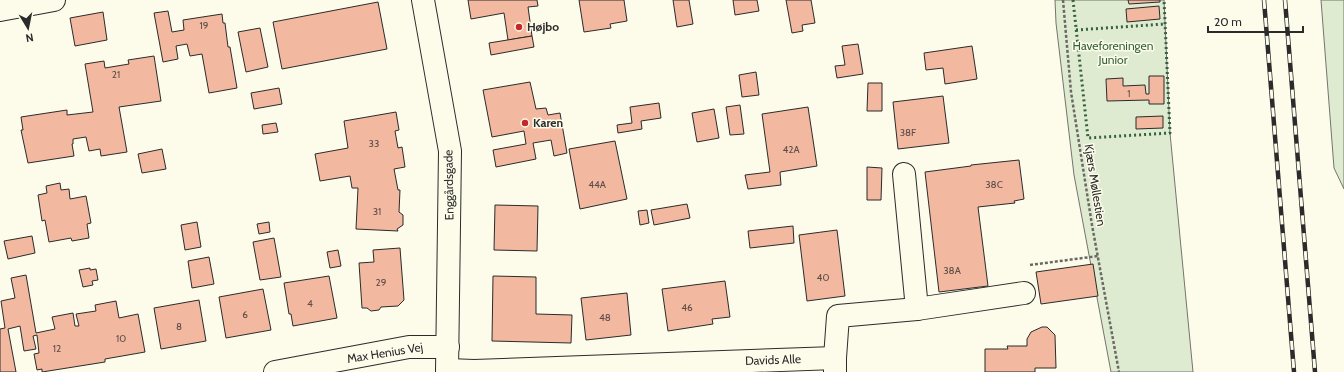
<svg xmlns="http://www.w3.org/2000/svg" width="1344" height="372" font-family="Cabin,sans-serif">
  <style>
    .green { fill: #deebd1; stroke: #74746e }
    .building { fill: #f2b8a0; stroke: #2b2b2b }
    .lines { fill: none; stroke-linecap: round; stroke-linejoin: round }
    .minor-casing { stroke: #2b2b2b; stroke-width: 24 }
    .path { stroke: #6a6964; stroke-width: 2.5; stroke-dasharray: 3 2; stroke-linecap: butt }
    .minor { stroke: #fdfbea; stroke-width: 22 }
    .rail-casing { stroke: #2b2b2b; stroke-width: 4.5 }
    .rail { stroke: #fdfbea; stroke-width: 3; stroke-dasharray: 9; stroke-linecap: butt }
    .hedge { stroke: #34623c; stroke-width: 3; stroke-dasharray: 2 3; stroke-linecap: butt }
    .poi-dot { fill: #c62828; stroke: #fdfbea; stroke-width: 1.5 }
    .labels { text-anchor: middle; stroke-width: 3; stroke-linejoin: round; paint-order: stroke }
    .number-label { font-size: 10px; fill: #5d4e48 }
    .poi-label { font-size: 12px; font-weight: bold; fill: #2b2b2b; stroke: #fdfbea; text-anchor: start }
    .park-label { font-size: 12px; fill: #34623c; stroke: #fdfbea }
    .street-label { font-size: 12px; fill: #2b2b2b; stroke: #fdfbea }
  </style>
  <rect width="100%" height="100%" fill="#fdfbea"/>
  <g class="green">
    <path d="M 1055,0 L 1164,0 L 1170,133 L 1193,372 L 1111,372 L 1074,175 L 1056,23 Z"/>
    <path d="M 1321,0 L 1344,0 L 1344,189 L 1334,168 Z"/>
  </g>
  <g class="building">
    <path d="M 468,0 L 537,0 L 538,6 L 528,7 L 532,36 L 508,40 L 504,13 L 471,19 Z"/>
    <path d="M 579,0 L 624,0 L 627,21 L 610,24 L 611,28 L 584,32 Z"/>
    <path d="M 673,0 L 689,0 L 693,24 L 677,27 Z"/>
    <path d="M 733,0 L 757,0 L 759,11 L 735,15 Z"/>
    <path d="M 786,0 L 811,0 L 815,23 L 802,25 L 803,31 L 792,33 Z"/>
    <path d="M 1128,0 L 1160,0 L 1160,2 L 1129,4 Z"/>
    <path d="M 378,2 L 387,49 L 282,69 L 273,22 Z"/>
    <path d="M 1159,6 L 1160,19 L 1127,22 L 1126,9 Z"/>
    <path d="M 168,11 L 172,32 L 184,30 L 183,20 L 222,14 L 223,23 L 225,23 L 228,47 L 230,47 L 237,88 L 209,93 L 202,54 L 190,56 L 187,44 L 176,46 L 178,59 L 163,62 L 154,13 Z"/>
    <path d="M 103,12 L 107,40 L 75,46 L 70,18 Z"/>
    <path d="M 260,28 L 268,67 L 246,72 L 238,32 Z"/>
    <path d="M 532,36 L 534,47 L 491,55 L 489,43 Z"/>
    <path d="M 858,44 L 863,74 L 837,78 L 835,66 L 845,65 L 842,46 Z"/>
    <path d="M 972,46 L 977,79 L 945,84 L 943,68 L 926,70 L 924,53 Z"/>
    <path d="M 154,56 L 161,101 L 119,107 L 127,152 L 101,156 L 100,149 L 89,151 L 86,137 L 73,139 L 73,144 L 72,144 L 74,156 L 28,163 L 21,130 L 23,130 L 21,117 L 67,110 L 67,115 L 93,112 L 85,64 L 104,61 L 105,68 L 129,64 L 128,60 Z"/>
    <path d="M 756,72 L 759,95 L 742,97 L 739,75 Z"/>
    <path d="M 1149,76 L 1164,76 L 1164,104 L 1149,104 L 1149,100 L 1107,101 L 1106,79 L 1123,78 L 1123,86 L 1145,85 L 1146,94 L 1149,94 Z"/>
    <path d="M 530,82 L 536,109 L 546,108 L 548,115 L 560,113 L 567,153 L 554,156 L 551,140 L 533,143 L 536,159 L 496,167 L 493,150 L 526,144 L 524,131 L 492,137 L 483,90 Z"/>
    <path d="M 868,83 L 882,83 L 882,111 L 867,111 Z"/>
    <path d="M 279,88 L 282,104 L 254,109 L 251,93 Z"/>
    <path d="M 943,96 L 949,143 L 898,149 L 893,102 Z"/>
    <path d="M 659,103 L 661,118 L 641,121 L 642,129 L 618,133 L 617,125 L 632,123 L 630,107 Z"/>
    <path d="M 740,105 L 744,134 L 730,135 L 726,107 Z"/>
    <path d="M 808,107 L 817,166 L 780,172 L 781,185 L 748,189 L 745,175 L 770,172 L 762,114 Z"/>
    <path d="M 714,109 L 719,138 L 697,142 L 692,113 Z"/>
    <path d="M 396,112 L 399,130 L 395,131 L 398,148 L 402,147 L 405,167 L 394,169 L 398,190 L 400,190 L 399,212 L 403,215 L 403,225 L 397,229 L 398,231 L 356,229 L 358,188 L 352,188 L 350,176 L 320,181 L 315,154 L 348,148 L 344,121 Z"/>
    <path d="M 1163,116 L 1163,128 L 1136,129 L 1136,117 Z"/>
    <path d="M 276,123 L 278,132 L 263,134 L 262,125 Z"/>
    <path d="M 615,141 L 627,199 L 580,209 L 569,149 Z"/>
    <path d="M 162,149 L 166,169 L 142,173 L 138,154 Z"/>
    <path d="M 1019,160 L 1024,199 L 1014,201 L 1015,203 L 978,207 L 988,286 L 939,292 L 925,172 L 971,166 L 971,165 Z"/>
    <path d="M 867,167 L 882,168 L 881,200 L 867,200 Z"/>
    <path d="M 60,183 L 61,190 L 69,189 L 70,199 L 86,196 L 91,223 L 87,224 L 89,238 L 72,241 L 71,238 L 49,242 L 45,220 L 42,221 L 38,195 L 47,193 L 46,186 Z"/>
    <path d="M 687,204 L 690,218 L 654,225 L 651,210 Z"/>
    <path d="M 495,205 L 538,206 L 537,251 L 494,250 Z"/>
    <path d="M 647,210 L 649,223 L 640,225 L 638,211 Z"/>
    <path d="M 197,222 L 201,247 L 185,250 L 181,225 Z"/>
    <path d="M 269,222 L 270,232 L 259,234 L 257,224 Z"/>
    <path d="M 793,226 L 794,243 L 750,248 L 748,231 Z"/>
    <path d="M 837,230 L 845,296 L 807,301 L 799,235 Z"/>
    <path d="M 32,236 L 35,253 L 8,259 L 4,241 Z"/>
    <path d="M 274,238 L 281,277 L 260,280 L 253,242 Z"/>
    <path d="M 400,248 L 404,300 L 398,306 L 381,307 L 379,310 L 371,311 L 367,308 L 362,308 L 359,263 L 374,262 L 373,250 Z"/>
    <path d="M 338,250 L 341,266 L 330,268 L 327,252 Z"/>
    <path d="M 209,257 L 214,284 L 192,288 L 188,261 Z"/>
    <path d="M 1093,264 L 1098,296 L 1041,304 L 1036,272 Z"/>
    <path d="M 90,268 L 90,270 L 96,269 L 98,280 L 92,281 L 93,285 L 83,287 L 79,270 Z"/>
    <path d="M 26,275 L 36,333 L 55,329 L 52,317 L 73,313 L 75,326 L 79,326 L 76,314 L 96,311 L 95,305 L 116,301 L 119,318 L 138,314 L 145,352 L 105,359 L 105,362 L 42,372 L 42,369 L 37,370 L 34,354 L 39,353 L 37,335 L 33,336 L 36,349 L 24,351 L 20,326 L 8,329 L 16,372 L 0,372 L 0,329 L 5,328 L 1,301 L 15,298 L 11,278 Z"/>
    <path d="M 329,276 L 337,318 L 293,326 L 291,314 L 289,314 L 284,283 Z"/>
    <path d="M 493,276 L 536,277 L 536,314 L 572,315 L 571,343 L 492,341 Z"/>
    <path d="M 725,281 L 730,317 L 712,319 L 713,324 L 668,331 L 662,289 Z"/>
    <path d="M 263,289 L 271,330 L 226,338 L 219,297 Z"/>
    <path d="M 627,293 L 631,335 L 586,340 L 581,298 Z"/>
    <path d="M 199,300 L 206,341 L 161,349 L 154,308 Z"/>
    <path d="M 1042,327 L 1047,327 L 1055,335 L 1056,368 L 1035,368 L 1035,372 L 985,372 L 985,349 L 1008,349 L 1007,346 L 1027,346 L 1027,339 L 1031,332 Z"/>
  </g>
  <g class="lines">
    <g class="minor-casing">
      <g id="minor">
        <path d="M 423,0 L 450,151 L 447,372"/>
        <path d="M 0,10 L 54,0"/>
        <path d="M 904,174 L 917,309"/>
        <path d="M 835,358 L 838,316 L 917,309 L 1024,293"/>
        <path d="M 448,370 L 474,371 L 835,358 L 835,372"/>
        <path d="M 275,372 L 409,347 L 448,347"/>
      </g>
    </g>
    <g class="path">
      <path d="M 1063,0 L 1071,92 L 1092,225 L 1119,372"/>
      <path d="M 1030,265 L 1098,256"/>
    </g>
    <use href="#minor" class="minor"/>
    <g class="rail-casing">
      <g id="rail">
        <path d="M 1264,0 L 1294,372"/>
        <path d="M 1285,0 L 1315,372"/>
      </g>
    </g>
    <use href="#rail" class="rail"/>
    <g class="hedge">
      <path d="M 1073,0 L 1088,138 L 1170,133 L 1164,0"/>
      <path d="M 1076,30 L 1165,24"/>
    </g>
  </g>
  <g class="poi-dot">
    <circle cx="519" cy="27" r="4"/>
    <circle cx="525" cy="123" r="4"/>
  </g>
  <g class="labels">
    <g class="number-label">
      <text x="204" y="29">19</text>
      <text x="116" y="78">21</text>
      <text x="1129" y="97">1</text>
      <text x="908" y="136">38F</text>
      <text x="374" y="147">33</text>
      <text x="791" y="153">42A</text>
      <text x="597" y="188">44A</text>
      <text x="994" y="188">38C</text>
      <text x="377" y="215">31</text>
      <text x="952" y="274">38A</text>
      <text x="823" y="281">40</text>
      <text x="381" y="286">29</text>
      <text x="310" y="307">4</text>
      <text x="687" y="311">46</text>
      <text x="245" y="318">6</text>
      <text x="605" y="321">48</text>
      <text x="179" y="330">8</text>
      <text x="121" y="342">10</text>
      <text x="57" y="352">12</text>
    </g>
    <g class="poi-label">
      <text x="527" y="31">Højbo</text>
      <text x="533" y="127">Karen</text>
    </g>
    <g class="park-label">
      <text x="1113" y="50">Haveforeningen<tspan x="1113" dy="14">Junior</tspan></text>
    </g>
    <g class="street-label">
      <text transform="translate(449 185) rotate(-91)" y="4">Enggårdsgade</text>
      <text transform="translate(1095 185) rotate(81)" y="4">Kjærs Møllestien</text>
      <text transform="translate(385 353) rotate(-9)" y="4">Max Henius Vej</text>
      <text transform="translate(773 360) rotate(-2)" y="4">Davids Alle</text>
    </g>
  </g>
  <g transform="translate(28 28) rotate(170)" stroke="#fdfbea" stroke-width="3" paint-order="stroke">
  <path d="M0-3L7 15L0 10L-7 15Z" fill="#2b2b2b"/>
  <text y="-6" font-size="11" font-weight="bold" text-anchor="middle" fill="#2b2b2b">N</text>
  </g>
  <path d="M1208 26v6h95v-6" fill="none" stroke="#2b2b2b" stroke-width="2"/>
  <text x="1214" y="26" font-size="12" fill="#2b2b2b" stroke="#fdfbea" stroke-width="3" paint-order="stroke">20 m</text>
</svg>
